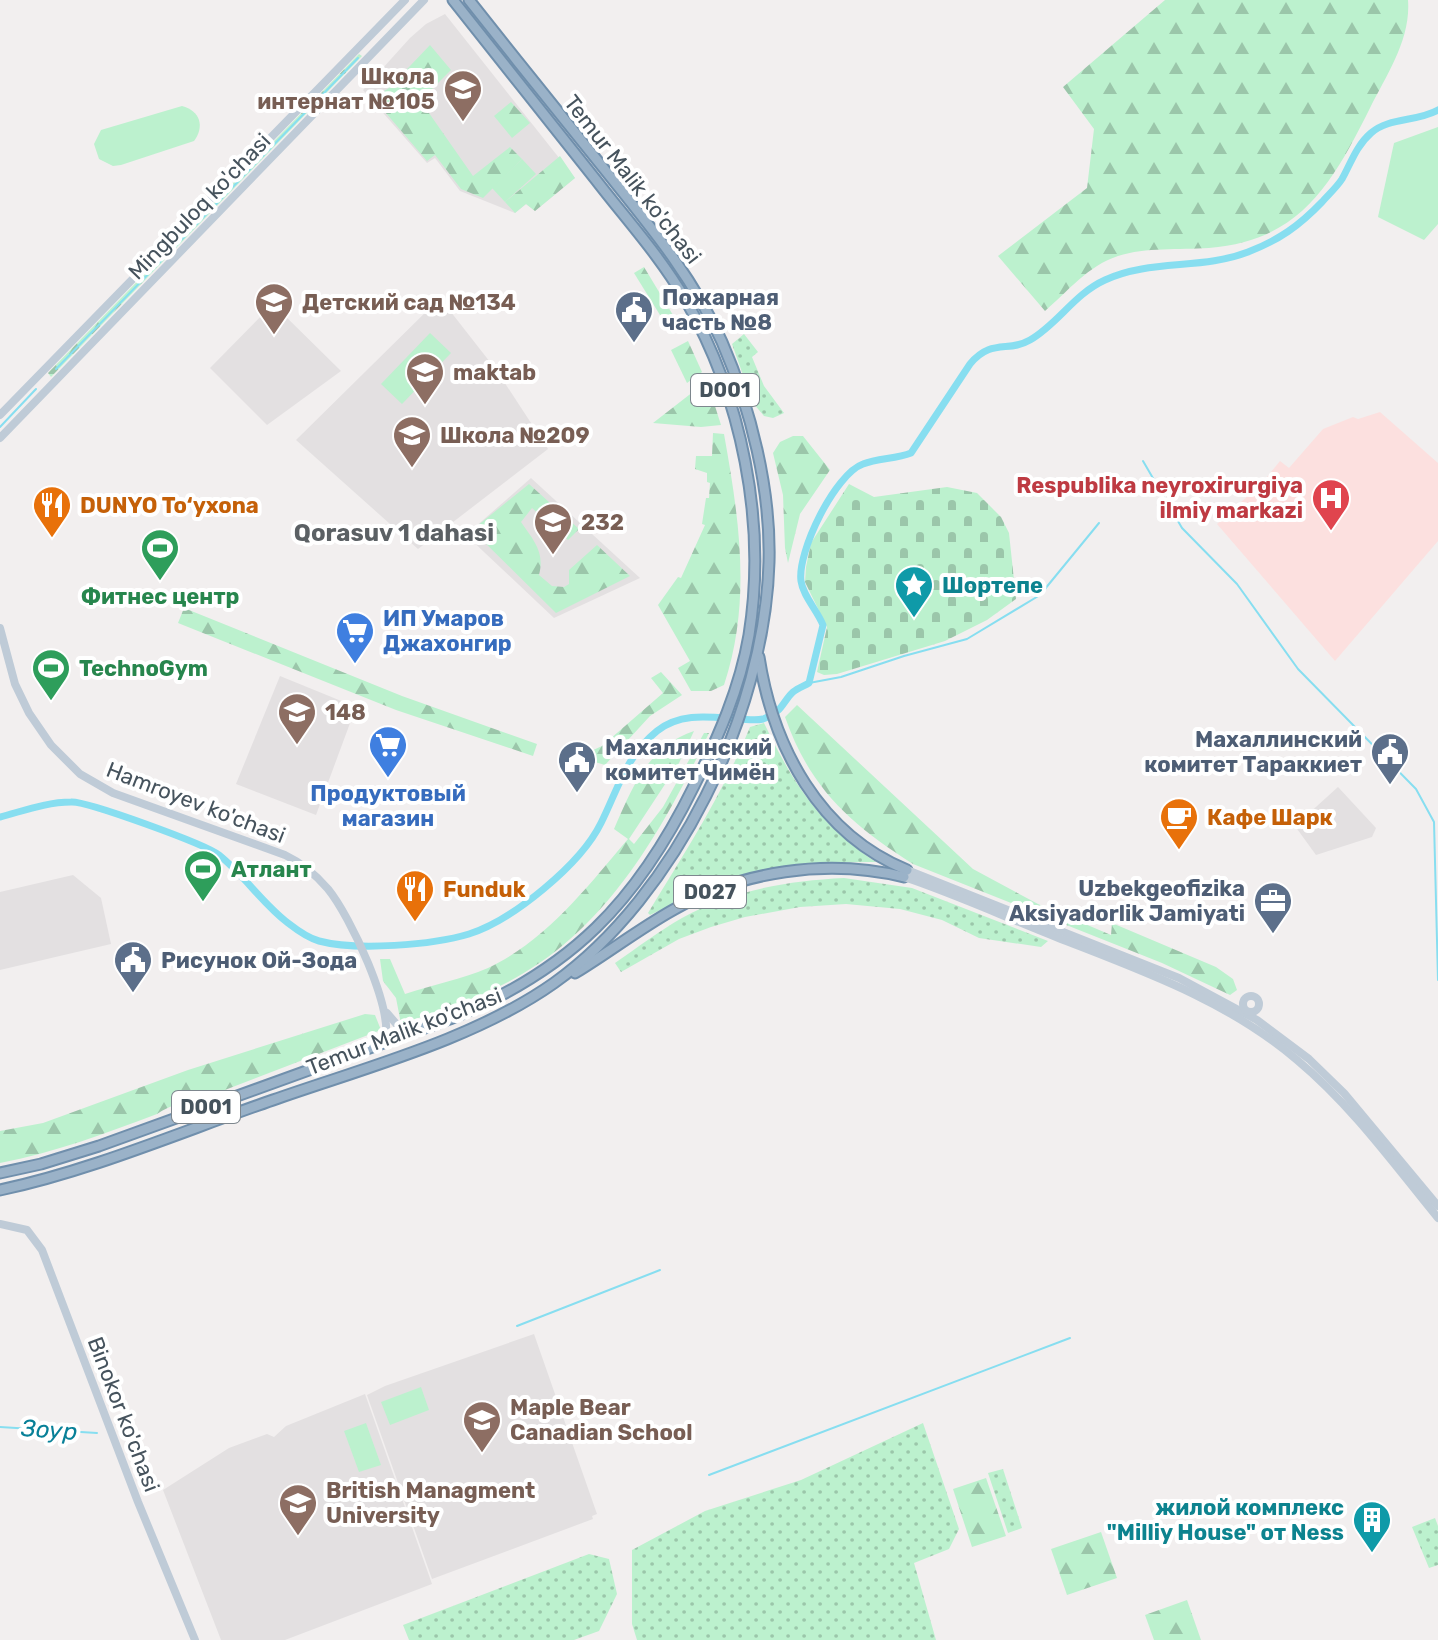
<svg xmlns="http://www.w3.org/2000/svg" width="1438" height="1640" font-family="Rubik,sans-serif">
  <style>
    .education { fill: #e3e0e1 }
    .medical { fill: #fce0df }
    .grass { fill: url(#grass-dots) }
    .forest { fill: url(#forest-firs) }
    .cemetery { fill: url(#cemetery-stones) }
    .pitch { fill: #bcf1ce }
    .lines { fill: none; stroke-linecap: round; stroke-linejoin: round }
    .stream { stroke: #87def0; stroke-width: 2 }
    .canal { stroke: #87def0; stroke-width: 7 }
    .trunk-casing { stroke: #708fac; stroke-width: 13 }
    .secondary { stroke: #bfcbd7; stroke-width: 8 }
    .trunk { stroke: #9ab2c8; stroke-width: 9 }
    .labels { text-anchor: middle; stroke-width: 8; stroke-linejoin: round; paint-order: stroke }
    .shield { fill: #fff; stroke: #7e878e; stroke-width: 2 }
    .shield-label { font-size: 20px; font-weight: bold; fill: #46535d }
    .education-label { font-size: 22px; font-weight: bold; fill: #785e54; stroke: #fff; text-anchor: start }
    .street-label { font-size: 22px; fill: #46535d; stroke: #fff }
    .service-label { font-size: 22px; font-weight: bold; fill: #4e5e75; stroke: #fff; text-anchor: start }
    .health-label { font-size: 22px; font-weight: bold; fill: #be3a42; stroke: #fff; text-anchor: end }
    .food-label { font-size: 22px; font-weight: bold; fill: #c56008; stroke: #fff; text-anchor: start }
    .culture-label { font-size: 22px; font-weight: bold; fill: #0d838f; stroke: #fff; text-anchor: start }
    .leisure-label { font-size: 22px; font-weight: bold; fill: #27864d; stroke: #fff; text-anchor: start }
    .shop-label { font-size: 22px; font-weight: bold; fill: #366cbe; stroke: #fff; text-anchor: start }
    .neighbourhood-label { font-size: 24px; font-weight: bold; fill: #5b6064; stroke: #fff }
    .water-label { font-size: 24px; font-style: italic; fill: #088098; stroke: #fff }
  </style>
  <defs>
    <pattern id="grass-dots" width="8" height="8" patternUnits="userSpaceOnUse" patternTransform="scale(2)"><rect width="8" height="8" fill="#bcf1ce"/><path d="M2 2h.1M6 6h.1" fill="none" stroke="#9bc6aa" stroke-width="1.8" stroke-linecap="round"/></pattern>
    <pattern id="forest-firs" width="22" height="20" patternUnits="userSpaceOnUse" patternTransform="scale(2)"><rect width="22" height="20" fill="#bcf1ce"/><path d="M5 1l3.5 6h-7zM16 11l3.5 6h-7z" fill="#9bc6aa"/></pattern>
    <pattern id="cemetery-stones" width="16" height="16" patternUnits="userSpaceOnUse" patternTransform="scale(2)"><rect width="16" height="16" fill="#bcf1ce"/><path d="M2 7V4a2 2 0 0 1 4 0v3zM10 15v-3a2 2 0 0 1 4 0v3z" fill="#9bc6aa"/></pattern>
  </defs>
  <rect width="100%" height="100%" fill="#f2efef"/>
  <g class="education">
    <path d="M 445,14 L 575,178 L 535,211 L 526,204 L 515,213 L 460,191 L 435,158 L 427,163 L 363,90 L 410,38 L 426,24 Z"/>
    <path d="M 440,298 L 497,371 L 548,449 L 418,549 L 296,440 Z"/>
    <path d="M 273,304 L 341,371 L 267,425 L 210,368 Z"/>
    <path d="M 531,478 L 640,578 L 554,618 L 466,535 Z"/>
    <path d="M 280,676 L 356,707 L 316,815 L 236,784 Z"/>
    <path d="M 1338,787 L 1376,828 L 1372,837 L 1316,855 L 1295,826 Z"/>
    <path d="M 73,875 L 101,898 L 111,944 L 0,970 L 0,892 Z"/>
    <path d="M 534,1334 L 597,1514 L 592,1516 L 593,1519 L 432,1579 L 367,1395 L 385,1386 Z"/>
    <path d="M 365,1394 L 432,1584 L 285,1640 L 221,1640 L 163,1490 L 229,1448 L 267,1434 L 274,1437 L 286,1426 Z"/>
  </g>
  <path class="medical" d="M 1380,412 L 1438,463 L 1438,541 L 1335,661 L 1217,524 L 1262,483 L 1280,461 L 1289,468 L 1323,429 L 1353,417 L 1358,419 Z"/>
  <g class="grass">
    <path d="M 744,334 L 758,352 L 752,357 L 764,386 L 784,413 L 773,418 L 764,416 L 753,403 L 732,344 Z"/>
    <path d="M 764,723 C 793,783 819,825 876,862 C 785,861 731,874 650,915 L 648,913 C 685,852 723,794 750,727 Z"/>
    <path d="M 844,878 L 912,888 L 1048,941 L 1041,947 L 979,938 L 942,920 L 900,909 L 846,904 L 800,907 L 745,917 L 711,927 L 679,939 L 621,972 L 615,963 C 637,948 659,931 682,918 C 733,890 787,881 844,878 Z"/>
    <path d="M 923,1423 L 959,1529 L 949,1549 L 914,1563 L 936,1640 L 637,1640 L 632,1624 L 632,1550 L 705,1511 L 801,1480 Z"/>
    <path d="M 1003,1469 L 1022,1528 L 1008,1533 L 988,1473 Z"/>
    <path d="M 1435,1518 L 1438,1526 L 1438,1565 L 1429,1568 L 1412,1527 Z"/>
    <path d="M 589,1554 L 609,1559 L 617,1594 L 599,1631 L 574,1640 L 409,1640 L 403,1625 Z"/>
  </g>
  <g class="forest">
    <path d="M 1165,0 L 1408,0 C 1411,39 1387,74 1370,108 C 1333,182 1301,241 1209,248 C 1179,250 1146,247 1118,256 C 1089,265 1067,292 1045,311 L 998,256 L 1087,188 L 1094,129 L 1063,87 Z"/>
    <path d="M 430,45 L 451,70 L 422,99 L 413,99 L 422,103 L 473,176 L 510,147 L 522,159 L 483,198 L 461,189 L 435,155 L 427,161 L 373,98 L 389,88 Z"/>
    <path d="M 359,54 L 362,56 L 51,377 L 48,373 Z"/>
    <path d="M 511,102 L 530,123 L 512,138 L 494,116 Z"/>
    <path d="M 560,156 L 575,178 L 535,211 L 526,204 L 515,213 L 505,202 Z"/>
    <path d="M 644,267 L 682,330 L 668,328 L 634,273 Z"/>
    <path d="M 688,341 L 702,372 L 687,383 L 671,350 Z"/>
    <path d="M 707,381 L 721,425 L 701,427 L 653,423 Z"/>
    <path d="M 713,433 L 724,434 C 739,518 752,601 724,685 L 711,691 L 691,691 L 678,668 L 690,661 L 658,605 L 678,577 L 681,578 L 705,525 L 702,524 L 706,498 L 709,498 L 710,483 L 707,482 L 707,473 L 695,469 L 696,456 L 712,456 Z"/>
    <path d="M 793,436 L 803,436 L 830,470 L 800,514 L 788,563 L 785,548 L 783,495 L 773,453 L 780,442 Z"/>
    <path d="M 529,484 L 579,529 L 568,540 L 532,508 L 521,522 C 534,541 545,552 539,575 L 552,586 L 564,587 L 569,584 L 569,570 L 597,545 L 630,576 L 556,613 L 472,530 Z"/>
    <path d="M 184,608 L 402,696 L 537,744 L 533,756 L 396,710 L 178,623 Z"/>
    <path d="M 661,672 L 682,695 L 650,716 L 605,765 L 578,757 L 602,746 L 663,693 L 651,678 Z"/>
    <path d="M 797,705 L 973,869 L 1038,904 L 1111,935 L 1112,923 L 1216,967 L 1233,979 L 1237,990 L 1230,995 L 1162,963 L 913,864 C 850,824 810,788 785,717 Z"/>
    <path d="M 694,731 L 679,763 L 629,839 L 634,844 L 663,807 L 704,733 L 709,733 C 662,831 606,933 504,984 C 471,1001 436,1012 401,1024 L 396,998 L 383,981 L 380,959 L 390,959 L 405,994 C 432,985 462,979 488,968 C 546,941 588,886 628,839 L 614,829 C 632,788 648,746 694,731 Z"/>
    <path d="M 365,1014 L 375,1015 L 381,1030 L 199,1100 C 182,1101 171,1105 157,1114 C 106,1133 54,1153 0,1163 L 0,1131 L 43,1123 L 188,1070 Z"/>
    <path d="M 986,1478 L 1006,1536 L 972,1547 L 953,1489 Z"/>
    <path d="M 1101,1532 L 1117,1578 L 1067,1595 L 1051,1549 Z"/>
    <path d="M 1187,1600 L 1201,1640 L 1154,1640 L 1145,1615 Z"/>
  </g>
  <path class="cemetery" d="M 849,484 L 874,497 L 947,487 L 977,493 L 1001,517 L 1009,533 L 1016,599 L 987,620 L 945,641 L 837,674 L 824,675 L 817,672 L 827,627 L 805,582 L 806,567 L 811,543 Z"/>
  <g class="pitch">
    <path d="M 182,106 C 200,111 205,126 194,141 L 121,165 L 113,166 L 99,159 L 94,144 L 101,130 Z"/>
    <path d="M 1438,127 L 1438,224 L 1424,240 L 1378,217 L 1394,143 Z"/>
    <path d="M 522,159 L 536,174 L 505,202 L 492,188 Z"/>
    <path d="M 430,333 L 451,353 L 402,404 L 381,384 Z"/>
    <path d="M 421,1387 L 429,1410 L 390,1425 L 381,1402 Z"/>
    <path d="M 366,1423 L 381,1465 L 359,1472 L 344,1431 Z"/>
  </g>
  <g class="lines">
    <g class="stream">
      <path d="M 56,369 L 358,58"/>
      <path d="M 0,427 L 36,389"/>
      <path d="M 1143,461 L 1182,528 L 1237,584 L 1298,669 L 1416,789 L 1434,822 L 1438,980"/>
      <path d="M 809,683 L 841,677 L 904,656 L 967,639 L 1040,595 L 1099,523"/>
      <path d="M 517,1326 L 660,1270"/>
      <path d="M 0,1427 L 97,1433"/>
      <path d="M 709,1475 L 1070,1338"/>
    </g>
    <path class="canal" d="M 0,817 C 23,811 47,802 71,802 C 87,801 205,844 219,855 C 244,875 262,903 288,923 C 297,930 308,938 319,941 C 356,951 433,945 469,934 C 513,920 581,864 601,823 C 618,789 626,756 657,731 C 681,712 710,717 738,719 C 746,719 755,721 763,719 C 783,712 782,702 793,692 C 798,688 804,686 809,683 L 823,625 C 817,610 803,596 801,581 C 797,552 835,474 863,464 C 878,458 896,459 911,453 L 970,364 C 992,338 1008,353 1030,340 C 1058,324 1074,294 1105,280 C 1150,259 1202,270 1248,252 C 1279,240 1299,226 1322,202 C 1328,195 1337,187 1342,179 C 1351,163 1356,146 1371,133 C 1389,117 1417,122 1438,110"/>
    <g class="trunk-casing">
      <g id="trunk">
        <path d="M 759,657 C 773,747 819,834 907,870"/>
        <path d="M 575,973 C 608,953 639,929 673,910 C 741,871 827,858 904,877"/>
        <path d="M 0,1173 L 41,1164 L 99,1146 L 450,1019 C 571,970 637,902 694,786 C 718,738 740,688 749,635 C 767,523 742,397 685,299 C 660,256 626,219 596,180 C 548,120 501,60 453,0"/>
        <path d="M 0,1190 C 93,1170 183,1131 273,1100 C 364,1068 475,1039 554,983 C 676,896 765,712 769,562 C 771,490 751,409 722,342 C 693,277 649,225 605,170 C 559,113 514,57 469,0"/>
      </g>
    </g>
    <g class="secondary">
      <path d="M 0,415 L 405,0"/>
      <path d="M 0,438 L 424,0"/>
      <path d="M 0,628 L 15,684 L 29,713 L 51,745 L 80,774 L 113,793 L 285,855 C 302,863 316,875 328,889 C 350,916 394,1009 385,1042"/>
      <path d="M 907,870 L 1179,978 L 1257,1020 L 1309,1059 L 1344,1093 L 1438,1206"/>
      <path d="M 904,877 C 955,894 1005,917 1056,937 C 1140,970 1227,1000 1297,1060 C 1352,1106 1393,1163 1438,1218"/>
      <circle cx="1251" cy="1004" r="8"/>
      <path d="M 387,1013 L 398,1026 L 410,1033"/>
      <path d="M 0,1224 L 27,1230 L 42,1250 L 138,1502 L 195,1640"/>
    </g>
    <use href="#trunk" class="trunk"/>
  </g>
  <defs>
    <g id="school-pin" transform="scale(2)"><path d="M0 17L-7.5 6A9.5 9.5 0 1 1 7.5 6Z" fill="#8d6e63" stroke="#fff"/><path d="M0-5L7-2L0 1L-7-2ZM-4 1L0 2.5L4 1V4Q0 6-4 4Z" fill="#fff"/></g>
    <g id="civic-pin" transform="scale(2)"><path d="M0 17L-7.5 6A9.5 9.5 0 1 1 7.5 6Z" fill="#5c6f8a" stroke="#fff"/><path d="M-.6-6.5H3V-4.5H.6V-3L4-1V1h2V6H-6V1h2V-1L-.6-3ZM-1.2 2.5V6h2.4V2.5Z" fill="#fff"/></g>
    <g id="hospital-pin" transform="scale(2)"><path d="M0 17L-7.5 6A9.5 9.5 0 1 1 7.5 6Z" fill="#e0444e" stroke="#fff"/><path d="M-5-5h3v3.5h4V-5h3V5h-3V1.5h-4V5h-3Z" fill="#fff"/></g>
    <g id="restaurant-pin" transform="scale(2)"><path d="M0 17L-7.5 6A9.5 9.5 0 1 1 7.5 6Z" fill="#e8710a" stroke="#fff"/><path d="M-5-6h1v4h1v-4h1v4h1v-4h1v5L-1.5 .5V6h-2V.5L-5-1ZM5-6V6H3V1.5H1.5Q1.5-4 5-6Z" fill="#fff"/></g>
    <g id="stadium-pin" transform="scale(2)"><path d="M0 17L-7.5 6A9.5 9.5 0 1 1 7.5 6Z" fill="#2e9e5b" stroke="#fff"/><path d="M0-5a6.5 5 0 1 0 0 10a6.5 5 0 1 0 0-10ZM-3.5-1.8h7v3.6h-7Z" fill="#fff"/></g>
    <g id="sight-pin" transform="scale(2)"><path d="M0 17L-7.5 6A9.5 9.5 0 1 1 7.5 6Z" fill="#0f9aa8" stroke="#fff"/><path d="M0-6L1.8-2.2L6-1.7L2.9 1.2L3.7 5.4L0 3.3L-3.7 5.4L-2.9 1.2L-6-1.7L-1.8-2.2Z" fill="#fff"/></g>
    <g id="supermarket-pin" transform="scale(2)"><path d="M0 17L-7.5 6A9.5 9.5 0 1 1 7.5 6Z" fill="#3f7fe0" stroke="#fff"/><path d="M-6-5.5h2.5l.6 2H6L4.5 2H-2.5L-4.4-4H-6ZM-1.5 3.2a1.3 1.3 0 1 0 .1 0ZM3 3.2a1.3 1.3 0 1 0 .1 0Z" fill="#fff"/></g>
    <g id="cafe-pin" transform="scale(2)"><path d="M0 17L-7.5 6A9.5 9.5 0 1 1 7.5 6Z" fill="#e8710a" stroke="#fff"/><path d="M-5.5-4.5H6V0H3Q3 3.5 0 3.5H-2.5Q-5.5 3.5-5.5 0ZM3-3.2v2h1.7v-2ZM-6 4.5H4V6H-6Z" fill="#fff"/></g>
    <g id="office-pin" transform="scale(2)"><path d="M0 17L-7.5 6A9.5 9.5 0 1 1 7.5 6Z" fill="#5c6f8a" stroke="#fff"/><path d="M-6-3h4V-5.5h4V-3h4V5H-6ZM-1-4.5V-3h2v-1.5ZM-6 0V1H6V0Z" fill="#fff"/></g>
    <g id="university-pin" transform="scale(2)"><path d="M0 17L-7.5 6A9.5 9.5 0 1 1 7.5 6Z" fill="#8d6e63" stroke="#fff"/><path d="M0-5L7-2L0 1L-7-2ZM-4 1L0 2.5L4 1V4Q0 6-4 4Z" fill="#fff"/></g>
    <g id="building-pin" transform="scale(2)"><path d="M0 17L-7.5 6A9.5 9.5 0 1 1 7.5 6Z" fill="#0f9aa8" stroke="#fff"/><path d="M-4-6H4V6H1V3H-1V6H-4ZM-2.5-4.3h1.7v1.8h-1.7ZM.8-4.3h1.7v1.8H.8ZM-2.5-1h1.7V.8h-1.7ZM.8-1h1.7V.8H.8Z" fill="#fff"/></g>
  </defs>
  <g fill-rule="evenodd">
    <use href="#school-pin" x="463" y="89"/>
    <use href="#school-pin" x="274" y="302"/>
    <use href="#civic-pin" x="634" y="310"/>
    <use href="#school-pin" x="425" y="372"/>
    <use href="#school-pin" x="412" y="435"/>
    <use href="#hospital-pin" x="1331" y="498"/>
    <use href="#restaurant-pin" x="52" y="505"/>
    <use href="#school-pin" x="553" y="522"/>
    <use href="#stadium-pin" x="160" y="548"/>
    <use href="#sight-pin" x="914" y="585"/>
    <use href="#supermarket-pin" x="355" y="631"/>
    <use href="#stadium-pin" x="51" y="668"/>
    <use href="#school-pin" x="297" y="712"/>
    <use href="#supermarket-pin" x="388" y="745"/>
    <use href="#civic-pin" x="1390" y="752"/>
    <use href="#civic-pin" x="577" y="760"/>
    <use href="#cafe-pin" x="1179" y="817"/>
    <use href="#stadium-pin" x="203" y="869"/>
    <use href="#restaurant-pin" x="415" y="889"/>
    <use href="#office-pin" x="1273" y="901"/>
    <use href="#civic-pin" x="133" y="960"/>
    <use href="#school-pin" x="482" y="1420"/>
    <use href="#university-pin" x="298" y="1503"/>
    <use href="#building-pin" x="1372" y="1520"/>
  </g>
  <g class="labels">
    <g class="shield">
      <rect x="691" y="374" width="68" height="32" rx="6"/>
      <rect x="674" y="876" width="72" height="32" rx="6"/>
      <rect x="172" y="1091" width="68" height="32" rx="6"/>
    </g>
    <g class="shield-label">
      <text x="725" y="397">D001</text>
      <text x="710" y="899">D027</text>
      <text x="206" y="1114">D001</text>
    </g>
    <g class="education-label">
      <text x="435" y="84" text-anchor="end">Школа<tspan x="435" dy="25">интернат №105</tspan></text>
      <text x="302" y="310">Детский сад №134</text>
      <text x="453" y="380">maktab</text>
      <text x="440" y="443">Школа №209</text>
      <text x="581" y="530">232</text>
      <text x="325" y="720">148</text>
      <text x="510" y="1415">Maple Bear<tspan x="510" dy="25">Canadian School</tspan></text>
      <text x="326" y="1498">British Managment<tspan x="326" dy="25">University</tspan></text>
    </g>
    <g class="street-label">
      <text transform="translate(633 179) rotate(52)" y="8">Temur Malik ko'chasi</text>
      <text transform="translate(199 206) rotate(-46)" y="8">Mingbuloq ko'chasi</text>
      <text transform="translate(196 802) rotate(21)" y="8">Hamroyev ko'chasi</text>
      <text transform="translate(404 1031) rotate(-21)" y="8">Temur Malik ko'chasi</text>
      <text transform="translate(124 1414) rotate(69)" y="8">Binokor ko'chasi</text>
    </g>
    <g class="service-label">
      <text x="662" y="305">Пожарная<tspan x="662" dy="25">часть №8</tspan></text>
      <text x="1362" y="747" text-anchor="end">Махаллинский<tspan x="1362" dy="25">комитет Тараккиет</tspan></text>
      <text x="605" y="755">Махаллинский<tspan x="605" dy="25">комитет Чимён</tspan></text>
      <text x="1245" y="896" text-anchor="end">Uzbekgeofizika<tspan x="1245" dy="25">Aksiyadorlik Jamiyati</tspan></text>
      <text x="161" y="968">Рисунок Ой-Зода</text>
    </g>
    <g class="health-label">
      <text x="1303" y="493">Respublika neyroxirurgiya<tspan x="1303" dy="25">ilmiy markazi</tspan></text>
    </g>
    <g class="food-label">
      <text x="80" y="513">DUNYO To‘yxona</text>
      <text x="1207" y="825">Кафе Шарк</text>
      <text x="443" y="897">Funduk</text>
    </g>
    <g class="culture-label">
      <text x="942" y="593">Шортепе</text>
      <text x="1344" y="1515" text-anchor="end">жилой комплекс<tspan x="1344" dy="25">"Milliy House" от Ness</tspan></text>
    </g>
    <g class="leisure-label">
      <text x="160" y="604" text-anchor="middle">Фитнес центр</text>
      <text x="79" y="676">TechnoGym</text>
      <text x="231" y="877">Атлант</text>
    </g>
    <g class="shop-label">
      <text x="383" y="626">ИП Умаров<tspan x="383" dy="25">Джахонгир</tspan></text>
      <text x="388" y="801" text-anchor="middle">Продуктовый<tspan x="388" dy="25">магазин</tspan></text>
    </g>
    <g class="neighbourhood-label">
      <text x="394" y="541">Qorasuv 1 dahasi</text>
    </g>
    <g class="water-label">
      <text transform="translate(49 1430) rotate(4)" y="8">Зоур</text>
    </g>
  </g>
</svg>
